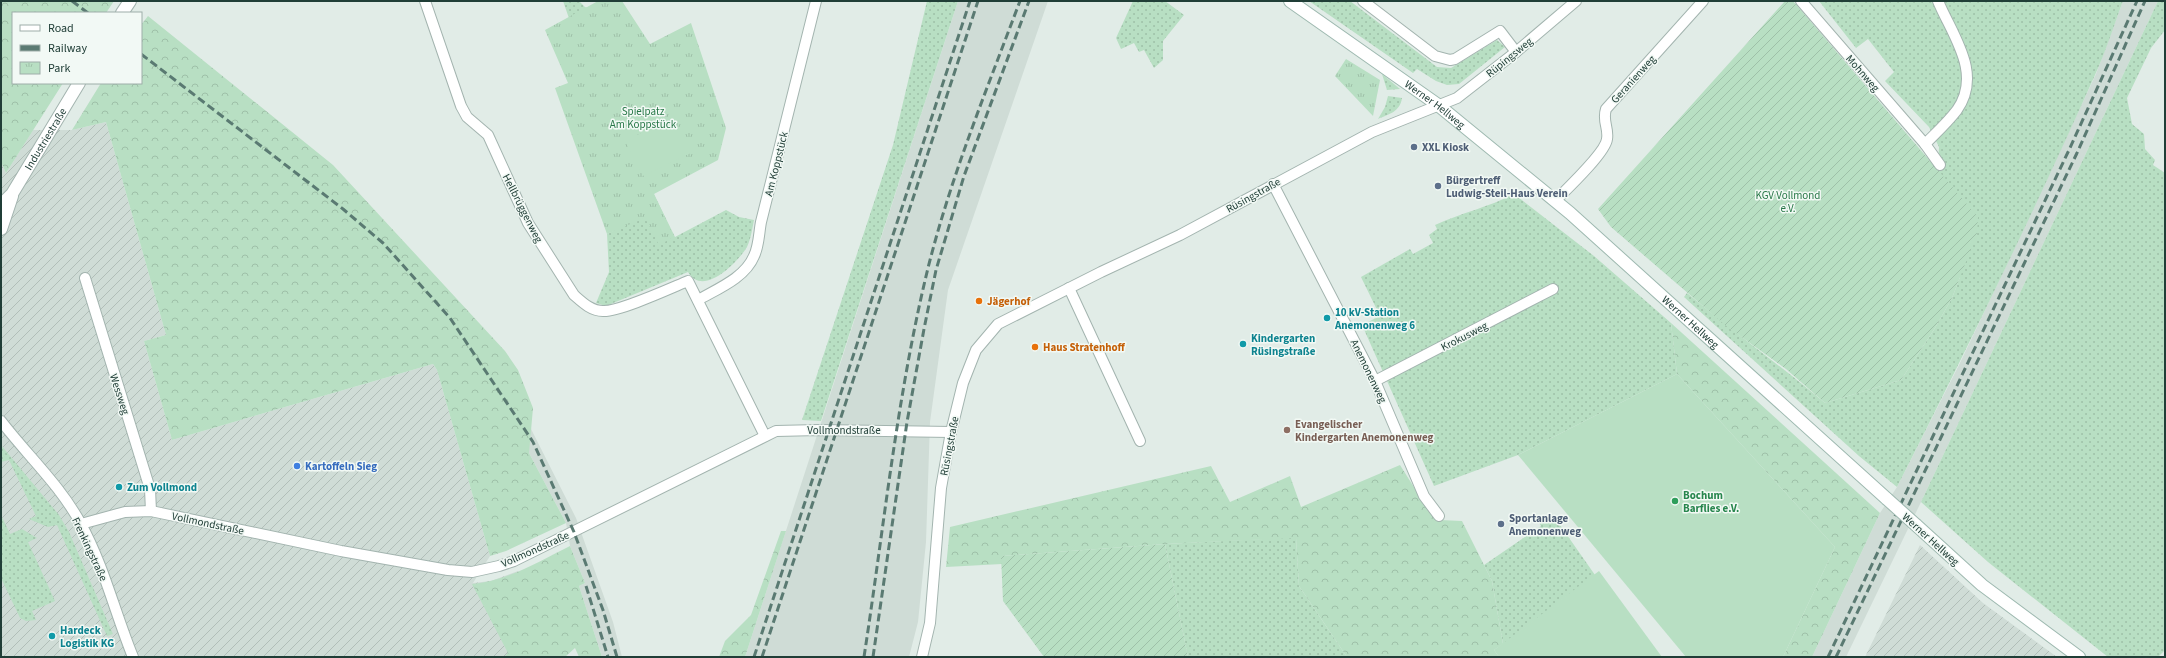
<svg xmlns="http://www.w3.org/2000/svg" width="2166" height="658" font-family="'Source Sans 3',sans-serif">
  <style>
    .built { fill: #cfdcd6 }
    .industrial { fill: url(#industrial-furrows) }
    .grass { fill: url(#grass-dots) }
    .forest { fill: url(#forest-crowns) }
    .park { fill: url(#park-tufts) }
    .garden { fill: url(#garden-furrows) }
    .pitch { fill: #b8dfc3 }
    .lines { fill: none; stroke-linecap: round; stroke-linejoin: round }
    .minor-casing { stroke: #a3b4af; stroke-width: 12 }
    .tertiary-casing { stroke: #a3b4af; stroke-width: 14 }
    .secondary-casing { stroke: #9eb9b0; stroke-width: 14 }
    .minor { stroke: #fff; stroke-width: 10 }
    .tertiary { stroke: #fff; stroke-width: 12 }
    .secondary { stroke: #fff; stroke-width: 12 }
    .rail { stroke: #5a7a72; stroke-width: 3; stroke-dasharray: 8 4; stroke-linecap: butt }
    .secondary-bridge-casing { stroke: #9eb9b0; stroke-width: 14; stroke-linecap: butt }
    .secondary-bridge { stroke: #fff; stroke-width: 12 }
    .service-dot { fill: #5c6f8a; stroke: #f2f9f5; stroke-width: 1.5 }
    .food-dot { fill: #e8710a; stroke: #f2f9f5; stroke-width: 1.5 }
    .culture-dot { fill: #0f9aa8; stroke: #f2f9f5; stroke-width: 1.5 }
    .education-dot { fill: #8d6e63; stroke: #f2f9f5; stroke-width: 1.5 }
    .shop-dot { fill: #3f7fe0; stroke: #f2f9f5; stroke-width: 1.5 }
    .leisure-dot { fill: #2e9e5b; stroke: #f2f9f5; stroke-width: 1.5 }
    .labels { text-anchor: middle; stroke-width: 3; stroke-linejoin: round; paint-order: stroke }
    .street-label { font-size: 11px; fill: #203e37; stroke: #f2f9f5 }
    .park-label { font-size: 11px; fill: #287848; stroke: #f2f9f5 }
    .service-label { font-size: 11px; font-weight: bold; fill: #4e5e75; stroke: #f2f9f5; text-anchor: start }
    .food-label { font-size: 11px; font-weight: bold; fill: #c56008; stroke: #f2f9f5; text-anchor: start }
    .culture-label { font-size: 11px; font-weight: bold; fill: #0d838f; stroke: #f2f9f5; text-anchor: start }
    .education-label { font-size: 11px; font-weight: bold; fill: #785e54; stroke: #f2f9f5; text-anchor: start }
    .shop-label { font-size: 11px; font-weight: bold; fill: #366cbe; stroke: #f2f9f5; text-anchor: start }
    .leisure-label { font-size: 11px; font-weight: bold; fill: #27864d; stroke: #f2f9f5; text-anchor: start }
  </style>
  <defs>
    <pattern id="industrial-furrows" width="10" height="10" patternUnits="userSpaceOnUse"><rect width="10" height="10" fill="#cfdcd6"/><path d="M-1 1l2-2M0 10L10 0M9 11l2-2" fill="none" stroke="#b1beb8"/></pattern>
    <pattern id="grass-dots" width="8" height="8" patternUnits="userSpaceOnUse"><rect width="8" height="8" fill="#b8dfc3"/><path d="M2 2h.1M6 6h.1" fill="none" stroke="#9ec0a8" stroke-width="1.8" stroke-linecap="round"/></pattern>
    <pattern id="forest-crowns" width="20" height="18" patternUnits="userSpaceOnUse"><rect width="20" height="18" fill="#b8dfc3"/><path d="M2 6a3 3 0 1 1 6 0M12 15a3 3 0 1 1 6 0" fill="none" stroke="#9ec0a8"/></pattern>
    <pattern id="park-tufts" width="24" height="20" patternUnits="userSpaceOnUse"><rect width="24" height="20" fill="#b8dfc3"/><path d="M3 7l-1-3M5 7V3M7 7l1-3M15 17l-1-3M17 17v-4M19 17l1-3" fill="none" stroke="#9ec0a8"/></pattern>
    <pattern id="garden-furrows" width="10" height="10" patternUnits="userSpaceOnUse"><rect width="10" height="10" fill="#b8dfc3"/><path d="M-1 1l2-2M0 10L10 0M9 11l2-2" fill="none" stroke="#9ec0a8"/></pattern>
  </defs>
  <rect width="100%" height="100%" fill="#e1ece7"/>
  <g class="built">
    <path d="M 958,1 L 1048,1 L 948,290 L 930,422 L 926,542 L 918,622 L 909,657 L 745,657 Z"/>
    <path d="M 2123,1 L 2158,1 L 1921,502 L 1846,657 L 1812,657 L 1880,513 L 1897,487 L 1960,363 L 2016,245 L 2096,74 Z"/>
    <path d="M 141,45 L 528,423 L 576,518 L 613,622 L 622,657 L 602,657 L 579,586 L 585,583 L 570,546 L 566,523 L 529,453 Z"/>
  </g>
  <g class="industrial">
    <path d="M 106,122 L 166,335 L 144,341 L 172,440 L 433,364 L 437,370 L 490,556 L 473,583 L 491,581 L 518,571 L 552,657 L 1,657 L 1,162 L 6,173 L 33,130 L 72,130 Z"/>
    <path d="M 1920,545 L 1983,603 L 2057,657 L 1865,657 Z"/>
  </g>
  <g class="grass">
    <path d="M 563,1 L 579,1 L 585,7 L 592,9 L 650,186 L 675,237 L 726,210 L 739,217 L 754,220 C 752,230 751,238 747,247 C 738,262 703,298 688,272 L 606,306 L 596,303 L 609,272 L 607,234 L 638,218 Z"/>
    <path d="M 927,1 L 958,1 L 821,421 L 802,420 L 893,145 Z"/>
    <path d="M 1133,1 L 1165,1 L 1184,15 L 1163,41 L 1163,60 L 1154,68 L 1144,50 L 1139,52 L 1134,43 L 1121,49 L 1116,38 Z"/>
    <path d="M 1309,1 L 1350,1 L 1437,67 L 1451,68 L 1497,40 L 1505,47 L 1459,84 L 1447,85 L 1436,81 L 1417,69 L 1413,73 Z"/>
    <path d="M 1819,1 L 2123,1 C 2114,25 2106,51 2095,75 C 2033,214 1966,351 1897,487 L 1859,456 L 1684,297 L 1687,293 C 1732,331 1780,365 1825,403 L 1901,380 L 1935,328 L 1952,298 L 1960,277 L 1936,167 L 1938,166 L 1939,147 L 1929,127 L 1885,81 L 1894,72 L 1868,39 L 1856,48 Z"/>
    <path d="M 2158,1 L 2165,1 L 2165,30 L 2151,48 L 2127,98 L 2132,124 L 2144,134 L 2145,149 L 2155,160 L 2153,165 L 2165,173 L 2165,650 L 2158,657 L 2108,657 L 1988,562 L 1921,502 Z"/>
    <path d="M 1382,74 L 1400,89 L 1387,90 Z"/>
    <path d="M 1388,96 L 1402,98 C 1400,112 1389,114 1378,119 L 1385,107 Z"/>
    <path d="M 1514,194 L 1594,256 L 1671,323 L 1677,374 L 1518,455 L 1434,486 L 1362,325 L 1380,316 L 1361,277 L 1410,249 L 1413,254 L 1433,243 L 1429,235 L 1437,229 L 1435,225 C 1461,213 1489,207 1514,194 Z"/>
    <path d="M 1,445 L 59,515 L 69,532 L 113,634 L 107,636 L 57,525 L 48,527 L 29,519 L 36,516 L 9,460 L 1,462 Z"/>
    <path d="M 1,515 L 10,534 L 22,529 L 37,538 L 28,542 L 55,601 L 32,611 L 36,620 L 26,621 L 20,618 L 1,578 Z"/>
    <path d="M 1553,515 L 1595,575 L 1503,644 L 1492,581 L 1484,565 L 1541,526 L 1536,517 Z"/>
    <path d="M 1280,538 L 1296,538 L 1299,586 L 1347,657 L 1188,657 L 1165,544 Z"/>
  </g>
  <g class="forest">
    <path d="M 1,1 L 114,1 L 106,13 L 13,13 L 13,83 L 63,83 L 6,173 L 1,162 Z"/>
    <path d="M 148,16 L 333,165 L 505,351 L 518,370 L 533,408 L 529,453 L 566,523 L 506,551 L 490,556 L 437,370 L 433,364 L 172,440 L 144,341 L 166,335 L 106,122 L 72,130 L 101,83 L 141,83 L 141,25 Z"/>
    <path d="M 1671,323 L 1880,513 L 1812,657 L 1783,657 L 1835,547 L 1677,374 Z"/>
    <path d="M 1400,465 L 1417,492 L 1440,520 L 1462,521 L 1492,581 L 1503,644 L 1494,650 L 1499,657 L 1347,657 L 1299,586 L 1296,538 L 1165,544 L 1002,556 L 1002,564 L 946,567 L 950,527 L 1211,466 L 1230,502 L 1290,476 L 1301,507 Z"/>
    <path d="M 781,531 L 786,531 L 745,657 L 719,657 L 725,641 L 751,615 Z"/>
    <path d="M 570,546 L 585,583 L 579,586 L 602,657 L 579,657 L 575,648 L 565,657 L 504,657 L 508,653 L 472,584 C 507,581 540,561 570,546 Z"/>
  </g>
  <g class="park">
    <path d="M 598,1 L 622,1 L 650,44 L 691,23 L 726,128 L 718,160 L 654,194 L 674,237 L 659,245 L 645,218 L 607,234 L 555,88 L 568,83 L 545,30 Z"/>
    <path d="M 1346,59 L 1380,80 L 1373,116 L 1335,76 Z"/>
  </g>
  <g class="garden">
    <path d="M 1785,1 L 1793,1 L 1978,217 L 1977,233 L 1952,298 L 1935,328 L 1901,380 L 1825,403 L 1786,369 L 1725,325 L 1611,227 L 1598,209 Z"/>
    <path d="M 1165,544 L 1188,657 L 1044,657 L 1003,601 L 1001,556 Z"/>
  </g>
  <g class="pitch">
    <path d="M 673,117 L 691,153 L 643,176 L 625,141 Z"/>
    <path d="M 1677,374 L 1835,547 L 1783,657 L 1686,657 L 1518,455 Z"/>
    <path d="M 1599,571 L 1662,657 L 1499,657 L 1494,650 Z"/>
  </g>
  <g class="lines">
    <g class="minor-casing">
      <g id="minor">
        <path d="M 425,1 L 461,106 L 467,117 L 488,135 L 528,223 L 574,295 C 582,302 591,311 603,311 C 619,312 671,288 688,281 L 765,436"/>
        <path d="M 1363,1 L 1435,56 L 1450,60 L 1455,59 L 1500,31 L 1516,52"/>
        <path d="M 1801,1 L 1925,144 C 1936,133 1948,122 1957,110 C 1983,73 1952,35 1938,1"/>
        <path d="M 1925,144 L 1940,165"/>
        <path d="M 1273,184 L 1375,381 L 1424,496 L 1439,516"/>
        <path d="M 1555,201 C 1566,190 1606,152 1607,139 C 1609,128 1602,121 1606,109 L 1703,1"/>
        <path d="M 85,278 L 150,489 L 151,511"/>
        <path d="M 1069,288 L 1140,441"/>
        <path d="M 698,300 C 717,289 745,278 754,256 C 759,246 759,232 761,222 L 816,1"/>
        <path d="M 1375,381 L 1553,289"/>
        <path d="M 1,421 C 27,455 60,485 81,524 C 104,566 115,613 133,657"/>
        <path d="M 81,524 L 125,512 L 151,511 L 341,551 L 448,570 L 472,572 L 499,566 L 514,561 L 776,431 L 819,430 L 951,432"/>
        <path d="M 922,657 L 930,623 L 941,488 L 951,432 L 963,383 L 976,350 L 998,324 L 1101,272 L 1180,235 L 1372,132 L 1457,98 L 1516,52 L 1576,1"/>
      </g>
    </g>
    <g class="tertiary-casing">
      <g id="tertiary">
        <path d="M 122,13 L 130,1"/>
        <path id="s1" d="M 1,205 L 12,194 L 79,83"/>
        <path d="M 1,229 L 12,196"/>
      </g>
    </g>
    <g class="secondary-casing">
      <g id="secondary">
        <path id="s2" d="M 1290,1 L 1438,105 L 1570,213 L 1887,499"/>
        <path d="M 1916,525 L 1982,585 L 2079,657"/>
      </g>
    </g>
    <use href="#minor" class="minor"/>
    <use href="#tertiary" class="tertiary"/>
    <use href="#secondary" class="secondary"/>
    <g class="rail">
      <path d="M 72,1 L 88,13"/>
      <path d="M 141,54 L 343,209 L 383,243 L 450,318 L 533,442 L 574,532 L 603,610 L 617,657"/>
      <path d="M 586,586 L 608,657"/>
      <path d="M 754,657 L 970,1"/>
      <path d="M 762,657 L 978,1"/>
      <path d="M 864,657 C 884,527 897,395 928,268 C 951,176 987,89 1020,1"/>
      <path d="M 873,657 L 907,422 L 924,329 L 936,270 L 964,176 L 1029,1"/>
      <path d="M 1828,657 L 2069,150 L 2137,1"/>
      <path d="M 1836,657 L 2077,153 L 2145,1"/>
    </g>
    <g class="secondary-bridge-casing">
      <path id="secondary-bridge" d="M 1887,499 L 1916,525"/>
    </g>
    <use href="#secondary-bridge" class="secondary-bridge"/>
  </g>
  <g class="service-dot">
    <circle cx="1414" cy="147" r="4"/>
    <circle cx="1438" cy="186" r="4"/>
    <circle cx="1501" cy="524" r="4"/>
  </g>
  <g class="food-dot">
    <circle cx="979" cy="301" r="4"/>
    <circle cx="1035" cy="347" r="4"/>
  </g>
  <g class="culture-dot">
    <circle cx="1327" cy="318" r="4"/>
    <circle cx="1243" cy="344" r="4"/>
    <circle cx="119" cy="487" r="4"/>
    <circle cx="52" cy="636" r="4"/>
  </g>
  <circle class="education-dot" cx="1287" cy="430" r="4"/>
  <circle class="shop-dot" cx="297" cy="466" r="4"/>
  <circle class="leisure-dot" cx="1675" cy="501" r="4"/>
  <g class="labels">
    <g class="street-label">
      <text transform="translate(1509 57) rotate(-39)" y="4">Rüpingsweg</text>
      <text transform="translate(1863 73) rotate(49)" y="4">Mohnweg</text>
      <text transform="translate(1633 79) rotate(-48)" y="4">Geranienweg</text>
      <text dy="4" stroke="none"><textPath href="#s2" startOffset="178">Werner Hellweg</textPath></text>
      <text dy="4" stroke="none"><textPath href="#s1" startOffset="80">Industriestraße</textPath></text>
      <text transform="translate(776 164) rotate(-76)" y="4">Am Koppstück</text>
      <text transform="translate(1253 195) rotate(-29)" y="4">Rüsingstraße</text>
      <text transform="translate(523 208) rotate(63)" y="4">Hellbrüggenweg</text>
      <text dy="4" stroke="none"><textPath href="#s2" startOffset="514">Werner Hellweg</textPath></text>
      <text transform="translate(1464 336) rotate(-27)" y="4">Krokusweg</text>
      <text transform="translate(1369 371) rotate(64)" y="4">Anemonenweg</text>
      <text transform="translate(120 394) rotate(72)" y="4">Wessweg</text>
      <text x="844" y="434">Vollmondstraße</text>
      <text transform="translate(949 446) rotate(-79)" y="4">Rüsingstraße</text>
      <text transform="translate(208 523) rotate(12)" y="4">Vollmondstraße</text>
      <text transform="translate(1931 539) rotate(42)" y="4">Werner Hellweg</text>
      <text transform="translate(90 549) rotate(65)" y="4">Frenkingstraße</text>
      <text transform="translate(535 549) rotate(-24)" y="4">Vollmondstraße</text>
    </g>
    <g class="park-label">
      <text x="643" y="115">Spielpatz<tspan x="643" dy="13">Am Koppstück</tspan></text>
      <text x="1788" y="199">KGV Vollmond<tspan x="1788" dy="13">e.V.</tspan></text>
    </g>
    <g class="service-label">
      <text x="1422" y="151">XXL Kiosk</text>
      <text x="1446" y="184">Bürgertreff<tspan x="1446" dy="13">Ludwig-Steil-Haus Verein</tspan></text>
      <text x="1509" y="522">Sportanlage<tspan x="1509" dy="13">Anemonenweg</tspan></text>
    </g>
    <g class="food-label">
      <text x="987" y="305">Jägerhof</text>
      <text x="1043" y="351">Haus Stratenhoff</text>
    </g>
    <g class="culture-label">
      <text x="1335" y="316">10 kV-Station<tspan x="1335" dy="13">Anemonenweg 6</tspan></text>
      <text x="1251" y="342">Kindergarten<tspan x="1251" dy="13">Rüsingstraße</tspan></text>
      <text x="127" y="491">Zum Vollmond</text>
      <text x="60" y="634">Hardeck<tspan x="60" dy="13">Logistik KG</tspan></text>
    </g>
    <g class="education-label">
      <text x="1295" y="428">Evangelischer<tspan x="1295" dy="13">Kindergarten Anemonenweg</tspan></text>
    </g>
    <g class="shop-label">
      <text x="305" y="470">Kartoffeln Sieg</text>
    </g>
    <g class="leisure-label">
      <text x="1683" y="499">Bochum<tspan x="1683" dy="13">Barflies e.V.</tspan></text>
    </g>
  </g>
  <rect width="2166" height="658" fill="none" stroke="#203e37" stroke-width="4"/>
  <rect x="12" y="12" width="130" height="72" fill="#f2f9f5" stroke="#9eaea9"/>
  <rect x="20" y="25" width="20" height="6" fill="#ffffff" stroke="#9eaea9"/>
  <text x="48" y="32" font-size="12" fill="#203e37">Road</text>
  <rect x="20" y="45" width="20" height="6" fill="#5a7a72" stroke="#9eaea9"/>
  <text x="48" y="52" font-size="12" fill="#203e37">Railway</text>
  <rect x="20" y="62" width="20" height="12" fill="url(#park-tufts)" stroke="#9eaea9"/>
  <text x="48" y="72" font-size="12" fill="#203e37">Park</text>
</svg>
